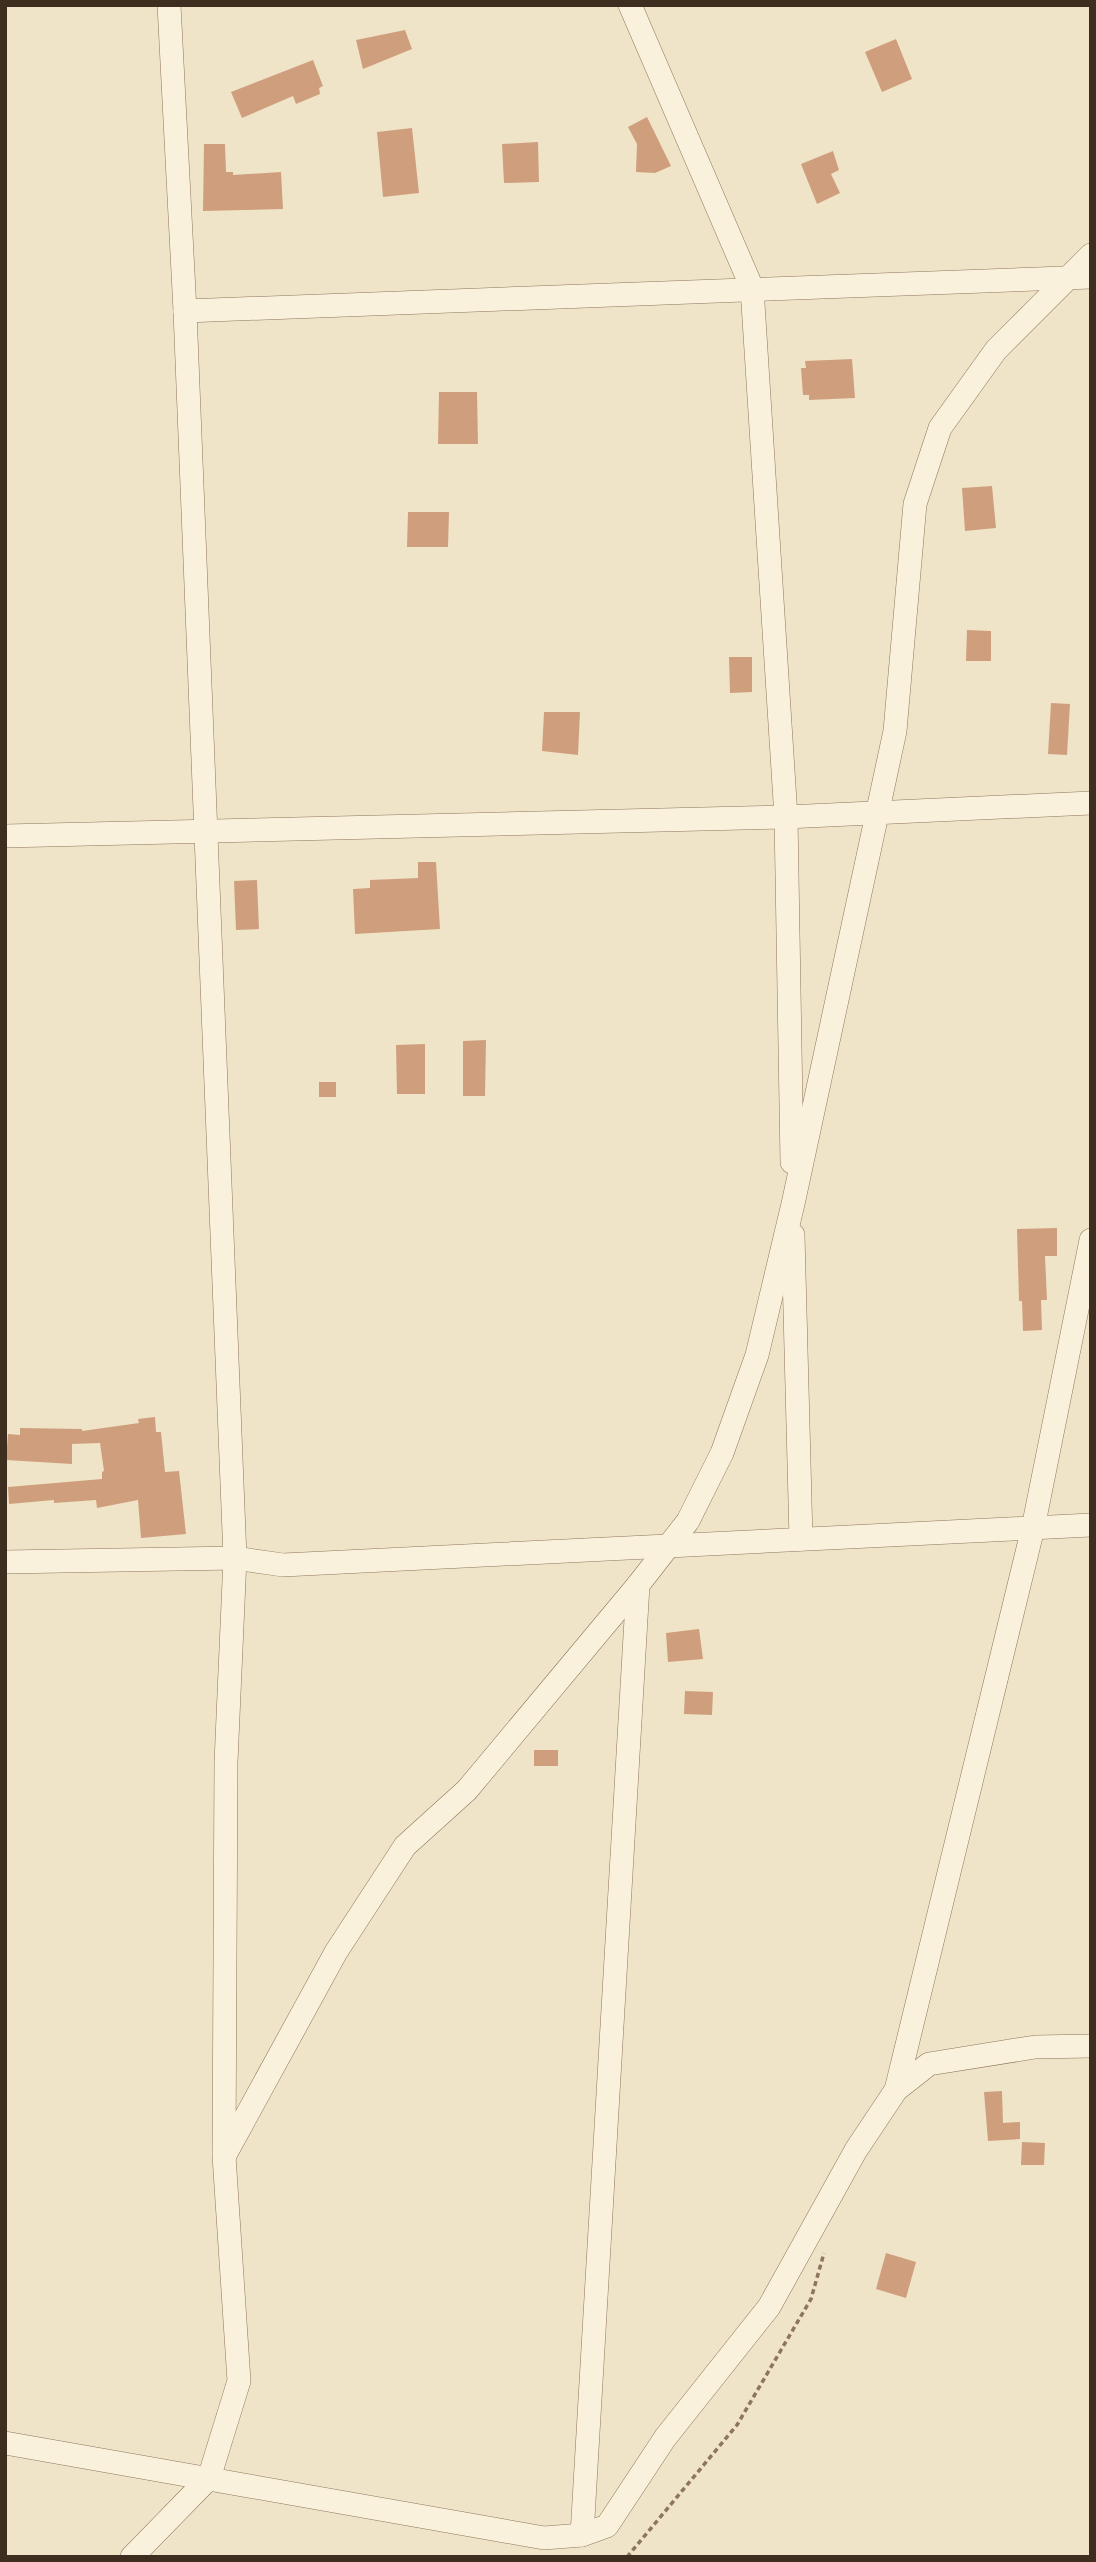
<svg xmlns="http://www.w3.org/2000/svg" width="1096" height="2562" font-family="'Zilla Slab',serif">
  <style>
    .building { fill: #cf9f7d }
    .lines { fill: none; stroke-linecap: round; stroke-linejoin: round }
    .minor-casing { stroke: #8d765c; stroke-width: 24 }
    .path { stroke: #8d765c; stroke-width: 3.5; stroke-dasharray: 5 3.5; stroke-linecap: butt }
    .minor { stroke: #faf1dc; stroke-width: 23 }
  </style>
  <rect width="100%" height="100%" fill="#f0e4c8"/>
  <g class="building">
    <path d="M 405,30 L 412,49 L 363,69 L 356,40 Z"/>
    <path d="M 896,39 L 912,79 L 882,92 L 865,52 Z"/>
    <path d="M 313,60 L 323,86 L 319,88 L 320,94 L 296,104 L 293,96 L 242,118 L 231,92 Z"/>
    <path d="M 647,117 L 671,166 L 655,173 L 636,172 L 637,144 L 628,127 Z"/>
    <path d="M 412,128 L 419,193 L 383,197 L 377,132 Z"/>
    <path d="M 538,142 L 539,182 L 504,183 L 502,144 Z"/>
    <path d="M 204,144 L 225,144 L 226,172 L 233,172 L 233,175 L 281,172 L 283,209 L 203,211 Z"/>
    <path d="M 833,151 L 839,170 L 831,174 L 840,193 L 817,204 L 801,164 Z"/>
    <path d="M 852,359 L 855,398 L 809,400 L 809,395 L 803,395 L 801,368 L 806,368 L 805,361 Z"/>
    <path d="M 439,392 L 477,392 L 478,444 L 438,444 Z"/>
    <path d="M 992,486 L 996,528 L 965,531 L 962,488 Z"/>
    <path d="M 408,512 L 449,512 L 448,547 L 407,547 Z"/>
    <path d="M 967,630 L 991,631 L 991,661 L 966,661 Z"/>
    <path d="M 729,657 L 752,657 L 752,692 L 730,693 Z"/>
    <path d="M 1051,703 L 1070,704 L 1067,755 L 1048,754 Z"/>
    <path d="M 544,712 L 580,712 L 578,755 L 542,751 Z"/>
    <path d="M 418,862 L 436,862 L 440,929 L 355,934 L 353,889 L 370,888 L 370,880 L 418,878 Z"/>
    <path d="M 257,880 L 259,929 L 236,930 L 234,881 Z"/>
    <path d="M 486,1040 L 485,1096 L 463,1096 L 463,1041 Z"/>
    <path d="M 425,1044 L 425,1094 L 397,1094 L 396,1045 Z"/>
    <rect x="319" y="1082" width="17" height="15"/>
    <path d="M 1057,1228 L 1057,1256 L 1045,1256 L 1047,1300 L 1041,1300 L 1042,1330 L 1023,1331 L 1022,1301 L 1019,1301 L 1017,1229 Z"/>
    <path d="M 155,1417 L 156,1432 L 161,1432 L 165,1472 L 179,1471 L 186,1534 L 141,1538 L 138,1500 L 97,1508 L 96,1500 L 54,1503 L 54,1500 L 9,1504 L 8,1487 L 102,1479 L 102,1472 L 104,1471 L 100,1443 L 72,1444 L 72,1464 L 6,1460 L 8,1434 L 20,1435 L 20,1428 L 82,1429 L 82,1431 L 139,1423 L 138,1419 Z"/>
    <path d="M 699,1629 L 703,1659 L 668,1662 L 666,1633 Z"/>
    <path d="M 685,1691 L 713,1692 L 712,1715 L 684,1714 Z"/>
    <rect x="534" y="1750" width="24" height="16"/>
    <path d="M 1002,2091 L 1003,2123 L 1020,2122 L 1020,2139 L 988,2141 L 984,2092 Z"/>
    <path d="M 1022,2142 L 1045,2143 L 1044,2165 L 1021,2165 Z"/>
    <path d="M 886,2253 L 916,2262 L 906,2298 L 876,2289 Z"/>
  </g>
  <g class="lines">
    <g class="minor-casing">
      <g id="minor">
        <path d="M 630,5 L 752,288 L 786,817 L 792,1162"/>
        <path d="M 185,311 L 1091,277"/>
        <path d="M 5,836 L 786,817 L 1091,803"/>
        <path d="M 793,1235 L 801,1539"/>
        <path d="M 5,1562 L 235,1558 L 283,1565 L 1091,1525"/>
        <path d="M 896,2090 L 1033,1528 L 1091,1240"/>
        <path d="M 226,2153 L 336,1952 L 405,1846 L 467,1790 L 638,1585 L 688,1521 L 722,1453 L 757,1355 L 793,1204 L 895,731 L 915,504 L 940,428 L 996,350 L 1091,255"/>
        <path d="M 5,2443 L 544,2538 L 582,2535 L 607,2526 L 665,2438 L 769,2307 L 856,2150 L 896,2090 L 929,2064 L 1035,2047 L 1091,2046"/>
        <path d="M 582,2535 L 638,1585"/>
        <path d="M 132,2557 L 209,2478 L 239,2381 L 224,2156 L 226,1762 L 235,1558 L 185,311 L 169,5"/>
      </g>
    </g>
    <path class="path" d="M 627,2557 L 737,2425 L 811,2299 L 824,2253"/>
    <use href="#minor" class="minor"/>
  </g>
  <rect width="1096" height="2562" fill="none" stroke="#3d2e20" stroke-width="14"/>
</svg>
